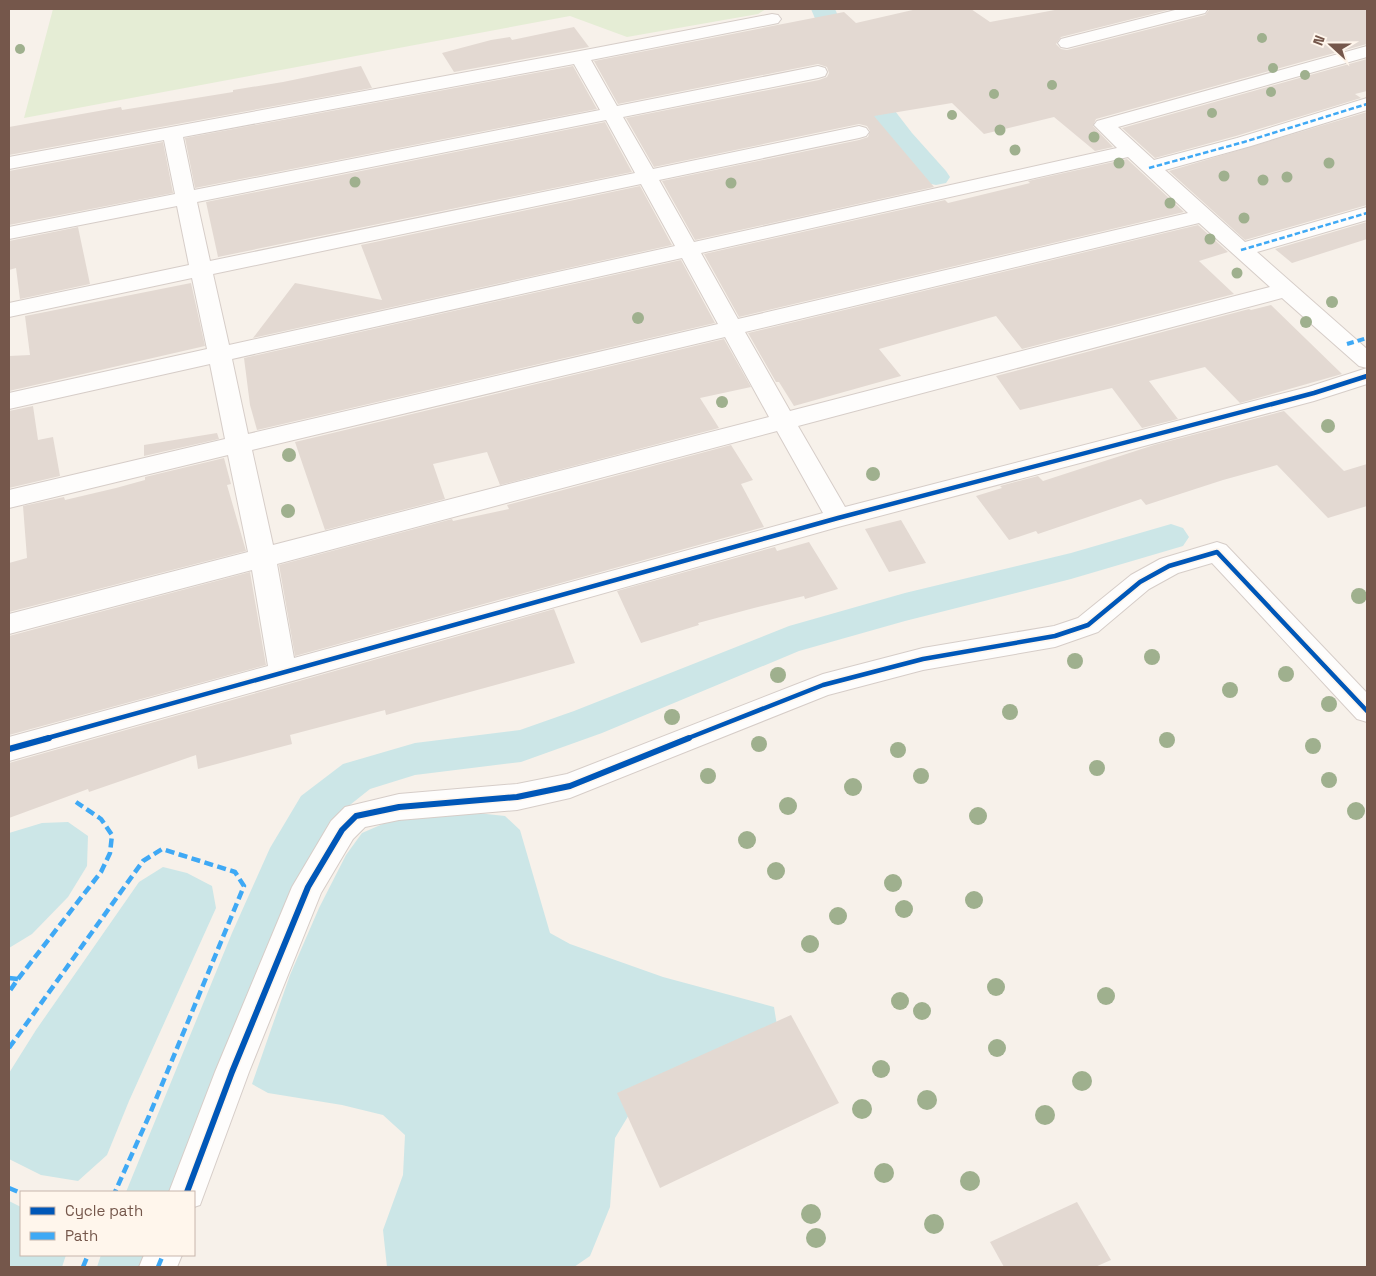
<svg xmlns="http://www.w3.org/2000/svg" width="1376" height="1276" font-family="'Space Grotesk',sans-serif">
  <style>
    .green { fill: #e5edd5 }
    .water { fill: #cce6e7 }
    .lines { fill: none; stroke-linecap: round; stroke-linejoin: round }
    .canal { fill: #cce6e7; fill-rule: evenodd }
    .building { fill: #e3d9d2 }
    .minor-casing { stroke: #d6cdc8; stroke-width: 2 }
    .minor { fill: #fefdfc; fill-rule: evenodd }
    .quiet-far2 { stroke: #3fa9f5; stroke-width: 2.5; stroke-dasharray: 5.5 2.5; stroke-linecap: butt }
    .quiet-far1 { stroke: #3fa9f5; stroke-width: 4; stroke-dasharray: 7 4; stroke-linecap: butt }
    .quiet { stroke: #3fa9f5; stroke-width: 4.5; stroke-dasharray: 9 4.5; stroke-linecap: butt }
    .cycleway-far1-casing { stroke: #fff6ec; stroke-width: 8 }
    .cycleway-casing { stroke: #fff6ec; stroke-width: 9 }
    .cycleway-far1 { stroke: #0057b8; stroke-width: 4.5 }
    .cycleway { stroke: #0057b8; stroke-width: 6 }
    .tree { fill: #9fb08e }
  </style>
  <rect width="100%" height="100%" fill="#f7f1ea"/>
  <path class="green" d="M 53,9 L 766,9 L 758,14 L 627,37 L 570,16 L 24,118 Z"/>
  <g class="water">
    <path d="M 468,812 L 505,816 L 520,830 L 550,933 L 570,944 L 663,977 L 774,1007 L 779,1038 L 639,1098 L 615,1138 L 610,1207 L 590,1256 L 574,1267 L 387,1267 L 383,1230 L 403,1175 L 405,1135 L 383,1115 L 342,1105 L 268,1093 L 252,1084 L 290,975 L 319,908 L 346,855 L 362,833 L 385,823 L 409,818 Z"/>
    <path d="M 68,822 L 88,836 L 87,866 L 68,897 L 32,934 L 9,948 L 9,833 L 42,823 Z"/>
    <path d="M 163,867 L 187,873 L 212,886 L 216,908 L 129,1101 L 107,1155 L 78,1181 L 41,1175 L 9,1159 L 9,1073 L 36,1030 L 139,882 Z"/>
    <path d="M 9,1201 L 21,1207 L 21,1255 L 66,1255 L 62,1267 L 9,1267 Z"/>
  </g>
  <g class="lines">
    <g class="canal">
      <path d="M 811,9 L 835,9 L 861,67 L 912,133 L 946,171 L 950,177 L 946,183 L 936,185 L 926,183 L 894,145 L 836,68 Z"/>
      <path d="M 1171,524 L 1183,528 L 1189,537 L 1183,546 L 1071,579 L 905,621 L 799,651 L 602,733 L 521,762 L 415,775 L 370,789 L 331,820 L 303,869 L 276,933 L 176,1192 L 126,1192 L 232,933 L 270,848 L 301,796 L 343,764 L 415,743 L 520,730 L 574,711 L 789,626 L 905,593 L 1071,553 Z"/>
      <path d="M 101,1255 L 151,1255 L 147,1267 L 97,1267 Z"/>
    </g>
  </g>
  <g class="building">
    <path d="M 917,9 L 971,9 L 990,22 L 1060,9 L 1172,9 L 1061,37 L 1056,44 L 1061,49 L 1067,50 L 1205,15 L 1210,9 L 1367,9 L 1367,44 L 1096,119 L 1093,126 L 1113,147 L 1095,151 L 1054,117 L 984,134 L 952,103 L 874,116 L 934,187 L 695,240 L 662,181 L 859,140 L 868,137 L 870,131 L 867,126 L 859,124 L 654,167 L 626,118 L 819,80 L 827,77 L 829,73 L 827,67 L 818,64 L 618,104 L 594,61 L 844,12 L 856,23 Z"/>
    <path d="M 574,27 L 589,47 L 454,72 L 442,53 L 491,40 L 510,37 L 512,40 Z"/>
    <path d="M 1367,59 L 1367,91 L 1355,94 L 1361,98 L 1236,136 L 1155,158 L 1122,128 Z"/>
    <path d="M 361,66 L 372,88 L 9,155 L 9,127 L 121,107 L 122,110 L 233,92 L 233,90 L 283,82 Z"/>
    <path d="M 573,66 L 597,109 L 195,188 L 185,138 Z"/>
    <path d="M 1367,112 L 1367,205 L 1245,240 L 1169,171 Z"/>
    <path d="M 605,122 L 632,172 L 218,257 L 206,202 Z"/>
    <path d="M 163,142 L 173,193 L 9,225 L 9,171 Z"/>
    <path d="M 1127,159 L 1184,212 L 739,317 L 704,254 L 945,200 L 948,203 L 1030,183 L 1028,181 Z"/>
    <path d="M 640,186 L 672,245 L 253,338 L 295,283 L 382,300 L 361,245 Z"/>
    <path d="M 1367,222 L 1367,239 L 1292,263 L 1275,249 Z"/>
    <path d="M 1198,225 L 1228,252 L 1199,261 L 1234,294 L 1022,349 L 996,316 L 879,349 L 901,376 L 794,406 L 779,382 L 776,382 L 748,333 Z"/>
    <path d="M 78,227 L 90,284 L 20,299 L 16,268 L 9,270 L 9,241 Z"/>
    <path d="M 681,260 L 715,323 L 257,430 L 250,405 L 244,358 Z"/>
    <path d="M 191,283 L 205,346 L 9,391 L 9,356 L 30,355 L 25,316 Z"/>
    <path d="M 1271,305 L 1342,374 L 1240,403 L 1205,367 L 1149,381 L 1178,419 L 1142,428 L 1112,388 L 1020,410 L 996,376 L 1249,309 L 1251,310 Z"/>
    <path d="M 724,339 L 751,387 L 700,398 L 719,428 L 500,485 L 487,452 L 433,464 L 445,499 L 325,530 L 295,442 Z"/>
    <path d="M 33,406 L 38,440 L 53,437 L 60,476 L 9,488 L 9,411 Z"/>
    <path d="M 1284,411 L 1344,471 L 1367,464 L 1367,506 L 1328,518 L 1277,465 L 1223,480 L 1146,505 L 1141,499 L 1038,534 L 1036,531 L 1009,540 L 976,496 L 1002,488 L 1000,486 L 1038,476 L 1043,481 L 1154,445 Z"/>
    <path d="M 217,433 L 219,439 L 144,456 L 144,445 Z"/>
    <path d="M 731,445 L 753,480 L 741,484 L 764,527 L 295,656 L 279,565 L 452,519 L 453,521 L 509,509 L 507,505 Z"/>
    <path d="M 224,458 L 231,484 L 227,485 L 246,551 L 9,612 L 9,563 L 27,558 L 23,506 L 64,497 L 65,500 L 116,488 L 145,480 L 145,477 Z"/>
    <path d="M 901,520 L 926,563 L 889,572 L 865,529 Z"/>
    <path d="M 809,542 L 838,589 L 805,599 L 804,596 L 754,608 L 698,623 L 699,625 L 641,643 L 617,591 L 775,547 L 777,551 Z"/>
    <path d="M 250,572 L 266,665 L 9,735 L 9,636 Z"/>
    <path d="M 554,609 L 575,663 L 386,715 L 385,710 L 290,735 L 292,744 L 198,769 L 196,755 L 89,792 L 88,789 L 9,818 L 9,763 Z"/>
    <path d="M 791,1015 L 839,1103 L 660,1188 L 617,1093 Z"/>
    <path d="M 1077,1202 L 1111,1260 L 1095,1267 L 1004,1267 L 990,1242 Z"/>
  </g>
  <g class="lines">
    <g class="minor-casing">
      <g id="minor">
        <path d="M 1179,9 L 1208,9 L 1205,13 L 1067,48 L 1061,47 L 1058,43 L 1061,39 Z"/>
        <path d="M 772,14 L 778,15 L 781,19 L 778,23 L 591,60 L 617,106 L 818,66 L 825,68 L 827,72 L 825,76 L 818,78 L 623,117 L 653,169 L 859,126 L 866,128 L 869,132 L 866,136 L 859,138 L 659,180 L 694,242 L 1117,148 L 1094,125 L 1097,121 L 1367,46 L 1367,57 L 1118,127 L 1154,160 L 1237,138 L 1367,98 L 1367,110 L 1251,146 L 1165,170 L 1245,242 L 1367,207 L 1367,220 L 1257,252 L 1367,349 L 1367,384 L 1314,401 L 838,527 L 9,761 L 9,737 L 268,666 L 252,570 L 9,634 L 9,614 L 248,552 L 228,455 L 9,508 L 9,490 L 225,439 L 210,364 L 9,409 L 9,393 L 207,349 L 192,278 L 9,317 L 9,303 L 189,265 L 177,206 L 9,239 L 9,227 L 175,194 L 164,140 L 9,169 L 9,157 L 580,51 ZM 574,64 L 600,110 L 194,190 L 183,137 ZM 606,120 L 635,173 L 210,261 L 197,202 ZM 1128,157 L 1188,213 L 738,319 L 701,253 ZM 641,184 L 675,246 L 229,345 L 213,274 ZM 1199,223 L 1270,287 L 790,411 L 745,332 ZM 682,258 L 718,324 L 248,434 L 232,359 ZM 1282,298 L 1359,366 L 1367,368 L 1308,387 L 845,507 L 798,426 ZM 725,337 L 769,417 L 273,545 L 252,450 ZM 777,431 L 823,513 L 294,658 L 277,564 Z"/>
        <path d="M 1217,542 L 1226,545 L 1367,693 L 1367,722 L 1357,719 L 1212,563 L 1178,573 L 1149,589 L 1098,632 L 1055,647 L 923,670 L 828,695 L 570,798 L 517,810 L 399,820 L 365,827 L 353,839 L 321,893 L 249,1072 L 200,1205 L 194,1207 L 194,1192 L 169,1192 L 215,1072 L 292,887 L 331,821 L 345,807 L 399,794 L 517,784 L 567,774 L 823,674 L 923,648 L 1054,626 L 1078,618 L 1131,575 L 1160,559 Z"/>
        <path d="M 144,1255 L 182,1255 L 177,1267 L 139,1267 Z"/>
      </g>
    </g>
    <use href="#minor" class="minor"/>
    <g class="quiet-far2">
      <path d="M 1149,168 L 1244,142 L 1367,104"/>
      <path d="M 1241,250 L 1367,213"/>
    </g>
    <path class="quiet-far1" d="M 1347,344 L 1367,338"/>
    <g class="quiet">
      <path d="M 9,978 L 18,979 L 9,992"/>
      <path d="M 18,979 L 101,872 L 110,853 L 112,835 L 101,819 L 76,802"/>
      <path d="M 9,1048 L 143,861 L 162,849 L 235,872 L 244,886 L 149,1116 L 115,1192"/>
      <path d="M 9,1188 L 21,1193"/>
      <path d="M 83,1267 L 88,1255"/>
      <path d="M 158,1267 L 163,1255"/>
    </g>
    <g class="cycleway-far1-casing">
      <g id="cycleway-far1">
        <path d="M 44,739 L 838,518 L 1314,393 L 1367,376"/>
        <path d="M 686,739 L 823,685 L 923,659 L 1055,636 L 1088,625 L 1140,582 L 1169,566 L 1217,552 L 1367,711"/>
      </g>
    </g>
    <g class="cycleway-casing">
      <g id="cycleway">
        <path d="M 9,749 L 49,738"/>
        <path d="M 187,1192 L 232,1072 L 308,887 L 342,830 L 356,816 L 399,807 L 517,797 L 570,786 L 689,738"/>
      </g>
    </g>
    <use href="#cycleway-far1" class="cycleway-far1"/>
    <use href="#cycleway" class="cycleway"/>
  </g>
  <g class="tree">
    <circle cx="1262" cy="38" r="5"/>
    <circle cx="20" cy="49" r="5"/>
    <circle cx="1273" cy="68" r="5"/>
    <circle cx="1305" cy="75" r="5"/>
    <circle cx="1052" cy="85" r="5"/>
    <circle cx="1271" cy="92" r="5"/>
    <circle cx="994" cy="94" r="5"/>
    <circle cx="1212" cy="113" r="5"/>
    <circle cx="952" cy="115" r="5"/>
    <circle cx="1000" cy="130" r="5.5"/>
    <circle cx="1094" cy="137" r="5.5"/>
    <circle cx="1015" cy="150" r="5.5"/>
    <circle cx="1119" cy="163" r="5.5"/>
    <circle cx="1329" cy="163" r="5.5"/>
    <circle cx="1224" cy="176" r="5.5"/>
    <circle cx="1287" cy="177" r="5.5"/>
    <circle cx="1263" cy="180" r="5.5"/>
    <circle cx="355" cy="182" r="5.5"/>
    <circle cx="731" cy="183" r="5.5"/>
    <circle cx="1170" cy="203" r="5.5"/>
    <circle cx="1244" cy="218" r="5.5"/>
    <circle cx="1210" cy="239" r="5.5"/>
    <circle cx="1237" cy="273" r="5.5"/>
    <circle cx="1332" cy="302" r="6"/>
    <circle cx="638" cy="318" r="6"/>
    <circle cx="1306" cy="322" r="6"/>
    <circle cx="722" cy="402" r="6"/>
    <circle cx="1328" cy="426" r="7"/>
    <circle cx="289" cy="455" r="7"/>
    <circle cx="873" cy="474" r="7"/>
    <circle cx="288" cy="511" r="7"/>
    <circle cx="1359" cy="596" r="8"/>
    <circle cx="1152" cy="657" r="8"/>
    <circle cx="1075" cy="661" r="8"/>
    <circle cx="1286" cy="674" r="8"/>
    <circle cx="778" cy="675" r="8"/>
    <circle cx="1230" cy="690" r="8"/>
    <circle cx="1329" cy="704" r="8"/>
    <circle cx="1010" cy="712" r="8"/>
    <circle cx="672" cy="717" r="8"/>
    <circle cx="1167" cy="740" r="8"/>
    <circle cx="759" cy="744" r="8"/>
    <circle cx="1313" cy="746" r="8"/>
    <circle cx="898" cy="750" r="8"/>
    <circle cx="1097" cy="768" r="8"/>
    <circle cx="708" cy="776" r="8"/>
    <circle cx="921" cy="776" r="8"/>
    <circle cx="1329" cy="780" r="8"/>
    <circle cx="853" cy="787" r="9"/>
    <circle cx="788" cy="806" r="9"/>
    <circle cx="1356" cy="811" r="9"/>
    <circle cx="978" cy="816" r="9"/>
    <circle cx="747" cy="840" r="9"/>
    <circle cx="776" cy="871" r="9"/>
    <circle cx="893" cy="883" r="9"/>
    <circle cx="974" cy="900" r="9"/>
    <circle cx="904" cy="909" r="9"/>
    <circle cx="838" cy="916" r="9"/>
    <circle cx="810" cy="944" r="9"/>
    <circle cx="996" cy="987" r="9"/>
    <circle cx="1106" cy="996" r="9"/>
    <circle cx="900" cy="1001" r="9"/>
    <circle cx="922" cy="1011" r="9"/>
    <circle cx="997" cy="1048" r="9"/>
    <circle cx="881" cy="1069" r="9"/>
    <circle cx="1082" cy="1081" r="10"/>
    <circle cx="927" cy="1100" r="10"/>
    <circle cx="862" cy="1109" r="10"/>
    <circle cx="1045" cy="1115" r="10"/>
    <circle cx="884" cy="1173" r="10"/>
    <circle cx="970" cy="1181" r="10"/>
    <circle cx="811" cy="1214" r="10"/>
    <circle cx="934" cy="1224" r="10"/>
    <circle cx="816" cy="1238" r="10"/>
  </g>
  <rect width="1376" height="1276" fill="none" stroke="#75574b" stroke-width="20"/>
  <rect x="20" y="1191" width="175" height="65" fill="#fff6ec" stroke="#c8b6ac"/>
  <rect x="30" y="1207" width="25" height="8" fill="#0057b8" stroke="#c8b6ac"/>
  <text x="65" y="1216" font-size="15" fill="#75574b">Cycle path</text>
  <rect x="30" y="1232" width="25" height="8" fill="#3fa9f5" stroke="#c8b6ac"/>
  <text x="65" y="1241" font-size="15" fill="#75574b">Path</text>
  <g transform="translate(1331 45) rotate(291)" stroke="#fff6ec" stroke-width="4" paint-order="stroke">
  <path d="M0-4L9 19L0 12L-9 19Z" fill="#75574b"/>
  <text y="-8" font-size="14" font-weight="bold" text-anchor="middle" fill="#75574b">N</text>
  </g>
</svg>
